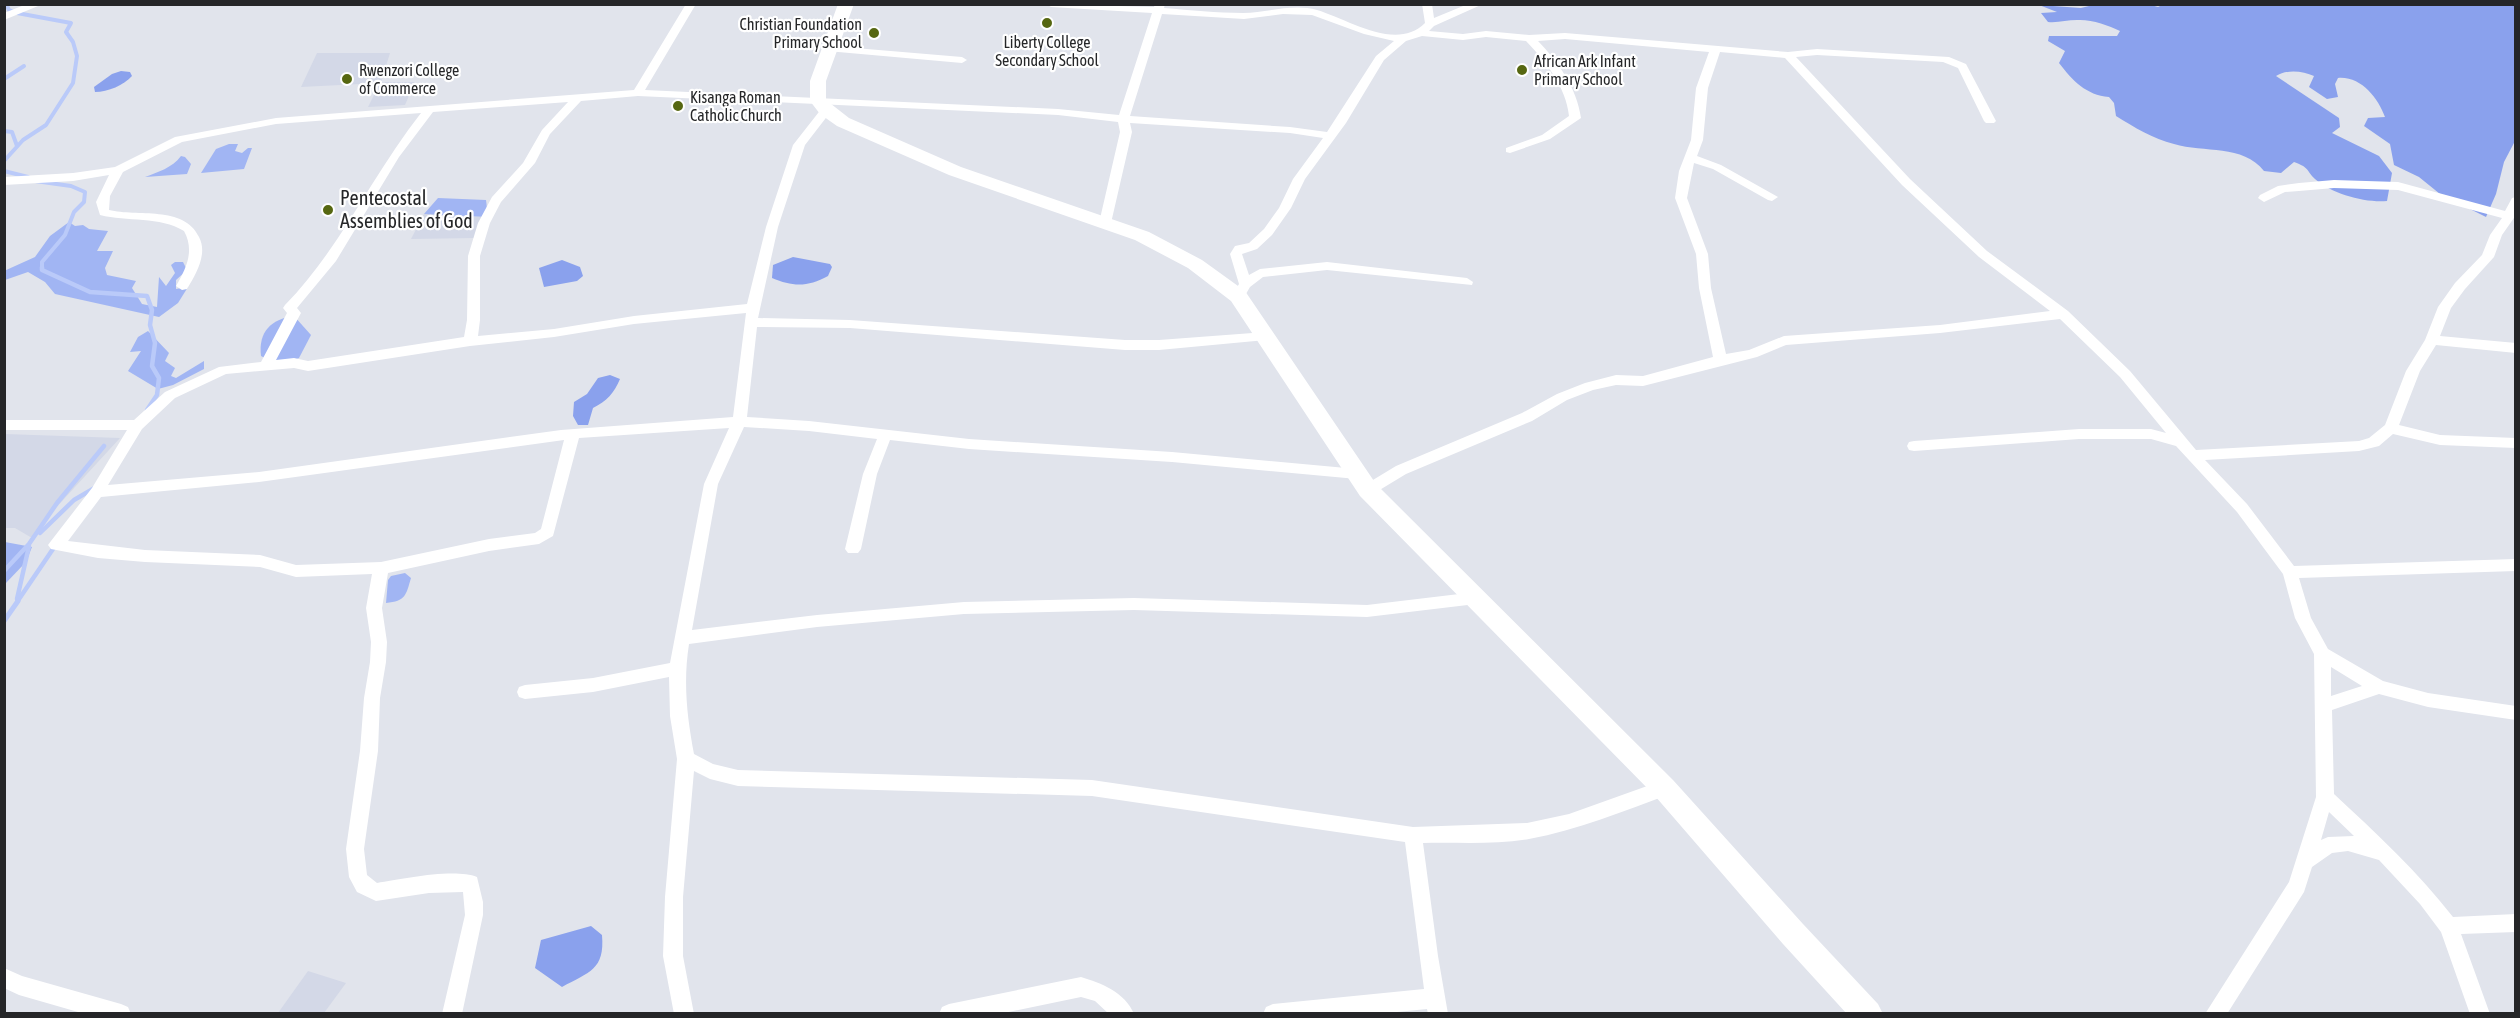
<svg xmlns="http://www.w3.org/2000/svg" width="2520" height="1018" font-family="'Asap Condensed',sans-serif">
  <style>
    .built { fill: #d3d8e7 }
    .green { fill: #a1b5f3 }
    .forest { fill: #8aa1ed }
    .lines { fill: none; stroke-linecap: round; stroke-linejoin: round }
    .stream-far2 { stroke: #bacaf9; stroke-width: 4 }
    .stream-far1 { stroke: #bacaf9; stroke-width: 4.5 }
    .stream { stroke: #bacaf9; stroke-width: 5 }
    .street { fill: #fff; fill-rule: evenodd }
    .secondary { fill: #fff; fill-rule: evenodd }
    .poi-dot { fill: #566711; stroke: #fff; stroke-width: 2 }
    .labels { text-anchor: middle; stroke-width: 4.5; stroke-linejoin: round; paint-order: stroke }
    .far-poi-label { font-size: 16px; fill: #252628; stroke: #fff; text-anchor: start }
    .poi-label { font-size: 20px; fill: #252628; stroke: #fff; text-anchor: start }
  </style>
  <rect width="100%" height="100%" fill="#e1e4ec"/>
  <g class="built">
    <path d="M 317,53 L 390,53 L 381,82 L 415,82 L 405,105 L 368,107 L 380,83 L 301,87 Z"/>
    <path d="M 424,214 L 488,217 L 475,238 L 411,239 Z"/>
    <path d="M 5,434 L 120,438 L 52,512 L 32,538 L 15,528 L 5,528 Z"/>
    <path d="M 308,971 L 346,983 L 324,1013 L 278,1013 Z"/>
  </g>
  <g class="green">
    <path d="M 229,144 L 238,144 L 235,151 L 242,153 L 248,148 L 252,148 L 244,169 L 201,173 L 216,149 Z"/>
    <path d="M 181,156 L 185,157 L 191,164 L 187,174 L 145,177 C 158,172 172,168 181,156 Z"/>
    <path d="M 438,198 L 486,200 L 488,217 L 424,214 Z"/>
    <path d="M 69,222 L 75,226 L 83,225 L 89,229 L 108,231 L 97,251 L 113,251 L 105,268 L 107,275 L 136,281 L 132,288 L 142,304 L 157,307 L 159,277 L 166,286 L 175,273 L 171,265 L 175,262 L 183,262 L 187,270 L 176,280 L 176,289 L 188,287 L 178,303 L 159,317 L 55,294 L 45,282 L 28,272 L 5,280 L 4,271 L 35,257 L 50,236 Z"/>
    <path d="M 294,316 L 311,335 L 299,358 L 280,366 L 261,356 C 258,332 271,319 294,316 Z"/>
    <path d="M 148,331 L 169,353 L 165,361 L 175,368 L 171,376 L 176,378 L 204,361 L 204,369 L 173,385 L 158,389 L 128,371 L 141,351 L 130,352 L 138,337 Z"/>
    <path d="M 5,542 L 32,547 L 26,562 L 5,584 Z"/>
    <path d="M 405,573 L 411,578 C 406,595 406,601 386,603 L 388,580 L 391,576 Z"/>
  </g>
  <g class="forest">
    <path d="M 2097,4 L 2151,5 L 2158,7 L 2164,4 L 2515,5 L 2515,141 L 2504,162 L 2496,194 L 2486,217 L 2440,194 L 2419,177 L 2394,165 L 2390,144 L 2364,126 L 2368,118 L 2385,117 C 2378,98 2361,76 2338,78 L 2335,84 L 2338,97 L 2327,99 L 2309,87 L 2314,76 C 2303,71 2287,69 2276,76 L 2339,118 L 2340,127 L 2332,133 L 2379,156 L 2392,173 L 2387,201 C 2365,203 2332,194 2315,179 C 2305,169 2310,168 2294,162 L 2281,173 L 2264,171 C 2243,144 2204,153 2174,144 C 2153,139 2134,127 2116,116 L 2114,103 L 2109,97 C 2086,95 2073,81 2059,63 L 2065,51 L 2048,41 L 2049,36 L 2117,36 L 2120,31 C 2108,25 2091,19 2077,20 C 2067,20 2058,23 2048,22 L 2041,13 L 2057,12 L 2039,5 L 2081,8 Z"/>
    <path d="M 121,71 L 130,72 L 132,76 C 124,85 108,92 95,92 L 94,87 L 112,74 Z"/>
    <path d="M 793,257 L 830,264 L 832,267 L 828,276 C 808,287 793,287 772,278 L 773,265 Z"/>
    <path d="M 562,260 L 580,267 L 583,276 L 577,281 L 544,287 L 539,268 Z"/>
    <path d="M 610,375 L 620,379 C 614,393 607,401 593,408 L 588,425 L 578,425 L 573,416 L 574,402 L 587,394 L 598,378 Z"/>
    <path d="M 591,926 L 602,935 C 605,970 589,972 562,987 L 535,968 L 541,940 Z"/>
  </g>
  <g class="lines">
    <g class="stream-far2">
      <path d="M 4,79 L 24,66"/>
      <path d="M 4,131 L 12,132 L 17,146"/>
      <path d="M 4,161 L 23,140 L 46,125 L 73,83 L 77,56 L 73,42 L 66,32 L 71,23 L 17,13 L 9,10 L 6,4"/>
      <path d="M 4,171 L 28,177"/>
      <path d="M 35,181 L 71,186 L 85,192 L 84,202 L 74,212 L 65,235 L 42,262 L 42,269"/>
    </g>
    <g class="stream-far1">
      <path d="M 42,267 L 42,270 L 90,292 L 147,296 L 152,310 L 150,325 L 155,343 L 152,366 L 159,378 L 157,395 L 147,410"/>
      <path d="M 40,533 L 74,500 L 98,486"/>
      <path d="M 4,571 L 29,544 L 57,503 L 104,446"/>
      <path d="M 17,599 L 29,546"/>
      <path d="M 17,602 L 55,546"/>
    </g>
    <path class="stream" d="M 4,621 L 18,601"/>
    <g class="street">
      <path d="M 27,4 L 43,4 L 4,20 L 4,13 Z"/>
      <path d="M 686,4 L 696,4 L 645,90 L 1058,109 L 1119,115 L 1152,13 L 1051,7 L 1046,4 L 1154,7 L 1155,4 L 1165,4 L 1164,8 C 1190,10 1217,13 1243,13 C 1267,13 1292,3 1317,10 C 1348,19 1396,52 1425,23 L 1422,4 L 1432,4 L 1434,18 L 1468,4 L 1483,4 L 1434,26 L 1429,31 L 1463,34 L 1486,31 L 1529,35 L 1565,33 L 1788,52 L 1817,49 L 1949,57 L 1966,64 L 1996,121 L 1994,123 L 1986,123 L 1984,121 L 1958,68 L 1943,62 L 1817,55 L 1796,57 L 1910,179 L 1987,251 L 2068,311 L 2130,371 L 2196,450 L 2359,441 L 2369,438 L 2385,425 L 2406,371 L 2425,340 L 2438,307 L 2455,283 L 2482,255 L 2490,235 L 2502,218 L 2398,190 L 2334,188 L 2299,191 L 2285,192 L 2264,202 L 2258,198 L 2260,195 L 2278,186 L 2299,183 L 2334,180 L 2398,182 L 2505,211 L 2512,198 L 2516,197 L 2516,215 L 2502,235 L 2494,257 L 2465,289 L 2451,308 L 2440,336 L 2516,343 L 2516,353 L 2436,345 L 2420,371 L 2399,425 L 2440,435 L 2516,438 L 2516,448 L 2440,445 L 2393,434 L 2379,446 L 2359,451 L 2205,460 L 2247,504 L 2294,566 L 2516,559 L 2516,571 L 2299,578 L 2311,618 L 2328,649 L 2383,681 L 2428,693 L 2516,706 L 2516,720 L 2428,707 L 2379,694 L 2332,710 L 2334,794 C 2376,833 2418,872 2453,917 L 2516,914 L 2516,932 L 2461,934 L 2490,1014 L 2470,1014 L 2441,932 L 2420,904 L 2379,860 L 2348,851 L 2332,853 L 2312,867 L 2304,892 L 2227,1014 L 2205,1014 L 2289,882 L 2316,797 L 2314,654 L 2295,618 L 2283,574 L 2237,512 L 2176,446 L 2151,439 L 2079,439 L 1914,451 L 1909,450 L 1907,446 L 1909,442 L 1914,441 L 2079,429 L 2151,429 L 2166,433 L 2120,377 L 2060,319 L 1940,333 L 1786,345 L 1757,357 L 1643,386 L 1616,385 L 1593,390 L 1567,400 L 1532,421 L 1406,474 L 1373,494 L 1363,494 L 1361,490 L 1363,486 L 1396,466 L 1522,413 L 1557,394 L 1585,383 L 1616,375 L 1643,376 L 1713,357 L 1699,288 L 1696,254 L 1675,198 L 1679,171 L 1691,140 L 1696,88 L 1709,52 L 1565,39 L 1538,41 C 1558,62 1577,88 1581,118 L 1550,139 L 1510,153 L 1506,152 L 1506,148 L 1542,135 L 1569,116 C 1566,87 1546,62 1526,41 L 1486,37 L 1463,40 L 1422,36 L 1406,41 L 1384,60 L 1346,123 L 1305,179 L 1291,208 L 1272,235 L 1257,249 L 1242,254 L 1249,275 L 1260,269 L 1327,262 L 1467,278 L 1473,282 L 1472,285 L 1327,270 L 1263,277 L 1250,287 L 1243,299 L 1233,299 L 1232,296 L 1239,284 L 1230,254 L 1235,246 L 1249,243 L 1264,229 L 1279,208 L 1293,179 L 1323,138 L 1290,133 L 1130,123 L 1132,132 L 1111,223 L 1105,227 L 1099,223 L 1120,132 L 1118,122 L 1058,115 L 638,96 L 581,101 L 550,134 L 535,163 L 501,202 L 490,223 L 480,256 L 480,320 L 478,336 L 554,329 L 634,316 L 747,304 L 766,227 L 793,145 L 822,108 L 830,108 L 832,110 L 805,145 L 778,227 L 758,318 L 850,320 L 1125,340 L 1159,340 L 1266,332 L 1273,336 L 1266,340 L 1159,350 L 1125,350 L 850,328 L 757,327 L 747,417 L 809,421 L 969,439 L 1172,452 L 1357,469 L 1362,470 L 1364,474 L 1362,478 L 1357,479 L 1172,462 L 969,449 L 890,440 L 877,474 L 861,549 L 858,553 L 848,553 L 845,549 L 863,474 L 877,439 L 809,431 L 744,427 L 718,484 L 692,630 L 817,615 L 964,602 L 1134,598 L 1367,605 L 1476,592 L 1482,594 L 1484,598 L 1482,602 L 1476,604 L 1367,617 L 1134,610 L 964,614 L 817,627 L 689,644 C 683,682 687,717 694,754 L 713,764 L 738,770 L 1092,780 L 1413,827 L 1527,823 L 1569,814 L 1664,780 L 1670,782 L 1673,788 L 1670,794 C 1624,811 1578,830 1529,839 C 1495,845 1458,842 1423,843 L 1438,956 L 1448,1014 L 1428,1014 L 1427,1009 L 1377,1014 L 1263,1014 L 1266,1007 L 1273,1004 L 1424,989 L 1405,842 L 1092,796 L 738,786 L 710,779 L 694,771 L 683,897 L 683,956 L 694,1014 L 674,1014 L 663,956 L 665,897 L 677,759 L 670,716 L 669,677 L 593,692 L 525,699 L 519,697 L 517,692 L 519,687 L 525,685 L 593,678 L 670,663 L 704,484 L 729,428 L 579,438 L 553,536 L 539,544 L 489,551 L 388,573 L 382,608 L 387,642 L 386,662 L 380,698 L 378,751 L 364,849 L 367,875 L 377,883 C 402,879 454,868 477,877 L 483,902 L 483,915 L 462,1014 L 442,1014 L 465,915 L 463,892 L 429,893 L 376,901 L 357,892 L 349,877 L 346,849 L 360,751 L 364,698 L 370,662 L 371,642 L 366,608 L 372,574 L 296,577 L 260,567 L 145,562 L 98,558 L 51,549 L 48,545 L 51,541 L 92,488 L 127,430 L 4,430 L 4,420 L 134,420 L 165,392 L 219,367 L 261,362 L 287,313 L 283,308 L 285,305 C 340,249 372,175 421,113 L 276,124 L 182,142 L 123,172 L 110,196 L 109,210 C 137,217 184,205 199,237 C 208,254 196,274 187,289 L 182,290 L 176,286 C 186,269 195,251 184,231 C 160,216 127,222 100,215 L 96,202 L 109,175 L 73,181 L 4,185 L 4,177 L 73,173 L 115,167 L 175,137 L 276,118 L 634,90 ZM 1162,14 L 1244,19 L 1283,14 L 1312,15 L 1364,34 L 1394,41 L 1376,56 L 1327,132 L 1290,127 L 1130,116 ZM 1720,52 L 1785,58 L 1902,185 L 1979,257 L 2050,311 L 1940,325 L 1784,336 L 1749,350 L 1726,354 L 1711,288 L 1708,254 L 1687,198 L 1694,163 L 1713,169 L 1768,200 L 1772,201 L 1778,197 L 1721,165 L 1697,156 L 1703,140 L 1708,88 ZM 568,102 L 542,130 L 523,163 L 492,197 L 478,223 L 468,256 L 467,320 L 464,337 L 308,361 L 294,358 L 276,360 L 301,313 L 297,308 L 336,261 L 399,157 L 433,112 ZM 746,313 L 733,417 L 561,430 L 259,472 L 108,485 L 142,429 L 175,398 L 226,374 L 294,368 L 308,371 L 470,346 L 554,337 L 634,324 ZM 564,440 L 541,529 L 535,533 L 489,539 L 381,562 L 296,565 L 260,555 L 145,550 L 68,541 L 101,497 L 259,482 ZM 2331,667 L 2362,686 L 2331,696 ZM 2329,812 L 2354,836 L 2328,837 L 2321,840 Z"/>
      <path d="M 831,46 L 962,57 L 967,60 L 962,63 L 827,51 L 827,47 Z"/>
      <path d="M 4,968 L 22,976 L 121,1004 L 128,1007 L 131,1014 L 85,1014 L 19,995 L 4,988 Z"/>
      <path d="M 1081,977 C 1101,983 1125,992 1134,1014 L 1109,1014 L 1095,1001 L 1081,997 L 999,1014 L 939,1014 L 942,1007 L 949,1004 Z"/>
    </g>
    <path class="secondary" d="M 838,4 L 854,4 L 826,81 L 826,100 L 849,118 L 961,167 L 1149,232 L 1202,260 L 1245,291 L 1376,484 L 1673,780 L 1803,924 L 1878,1004 L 1883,1014 L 1847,1014 L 1783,944 L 1655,796 L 1360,496 L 1231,301 L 1188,268 L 1135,240 L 949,175 L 837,126 L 820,114 L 810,101 L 810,81 Z"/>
  </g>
  <g class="poi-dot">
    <circle cx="1047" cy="23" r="6"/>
    <circle cx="874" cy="33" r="6"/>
    <circle cx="1522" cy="70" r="6"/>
    <circle cx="347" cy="79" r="6"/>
    <circle cx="678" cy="106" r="6"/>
    <circle cx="328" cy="210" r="6"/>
  </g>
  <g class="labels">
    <g class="far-poi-label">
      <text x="862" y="30" text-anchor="end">Christian Foundation<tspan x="862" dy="18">Primary School</tspan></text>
      <text x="1047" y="48" text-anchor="middle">Liberty College<tspan x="1047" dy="18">Secondary School</tspan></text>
      <text x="1534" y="67">African Ark Infant<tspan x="1534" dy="18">Primary School</tspan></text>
      <text x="359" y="76">Rwenzori College<tspan x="359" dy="18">of Commerce</tspan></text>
      <text x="690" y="103">Kisanga Roman<tspan x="690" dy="18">Catholic Church</tspan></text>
    </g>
    <g class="poi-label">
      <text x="340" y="205">Pentecostal<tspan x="340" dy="23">Assemblies of God</tspan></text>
    </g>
  </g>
  <rect width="2520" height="1018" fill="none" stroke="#252628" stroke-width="12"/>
</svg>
